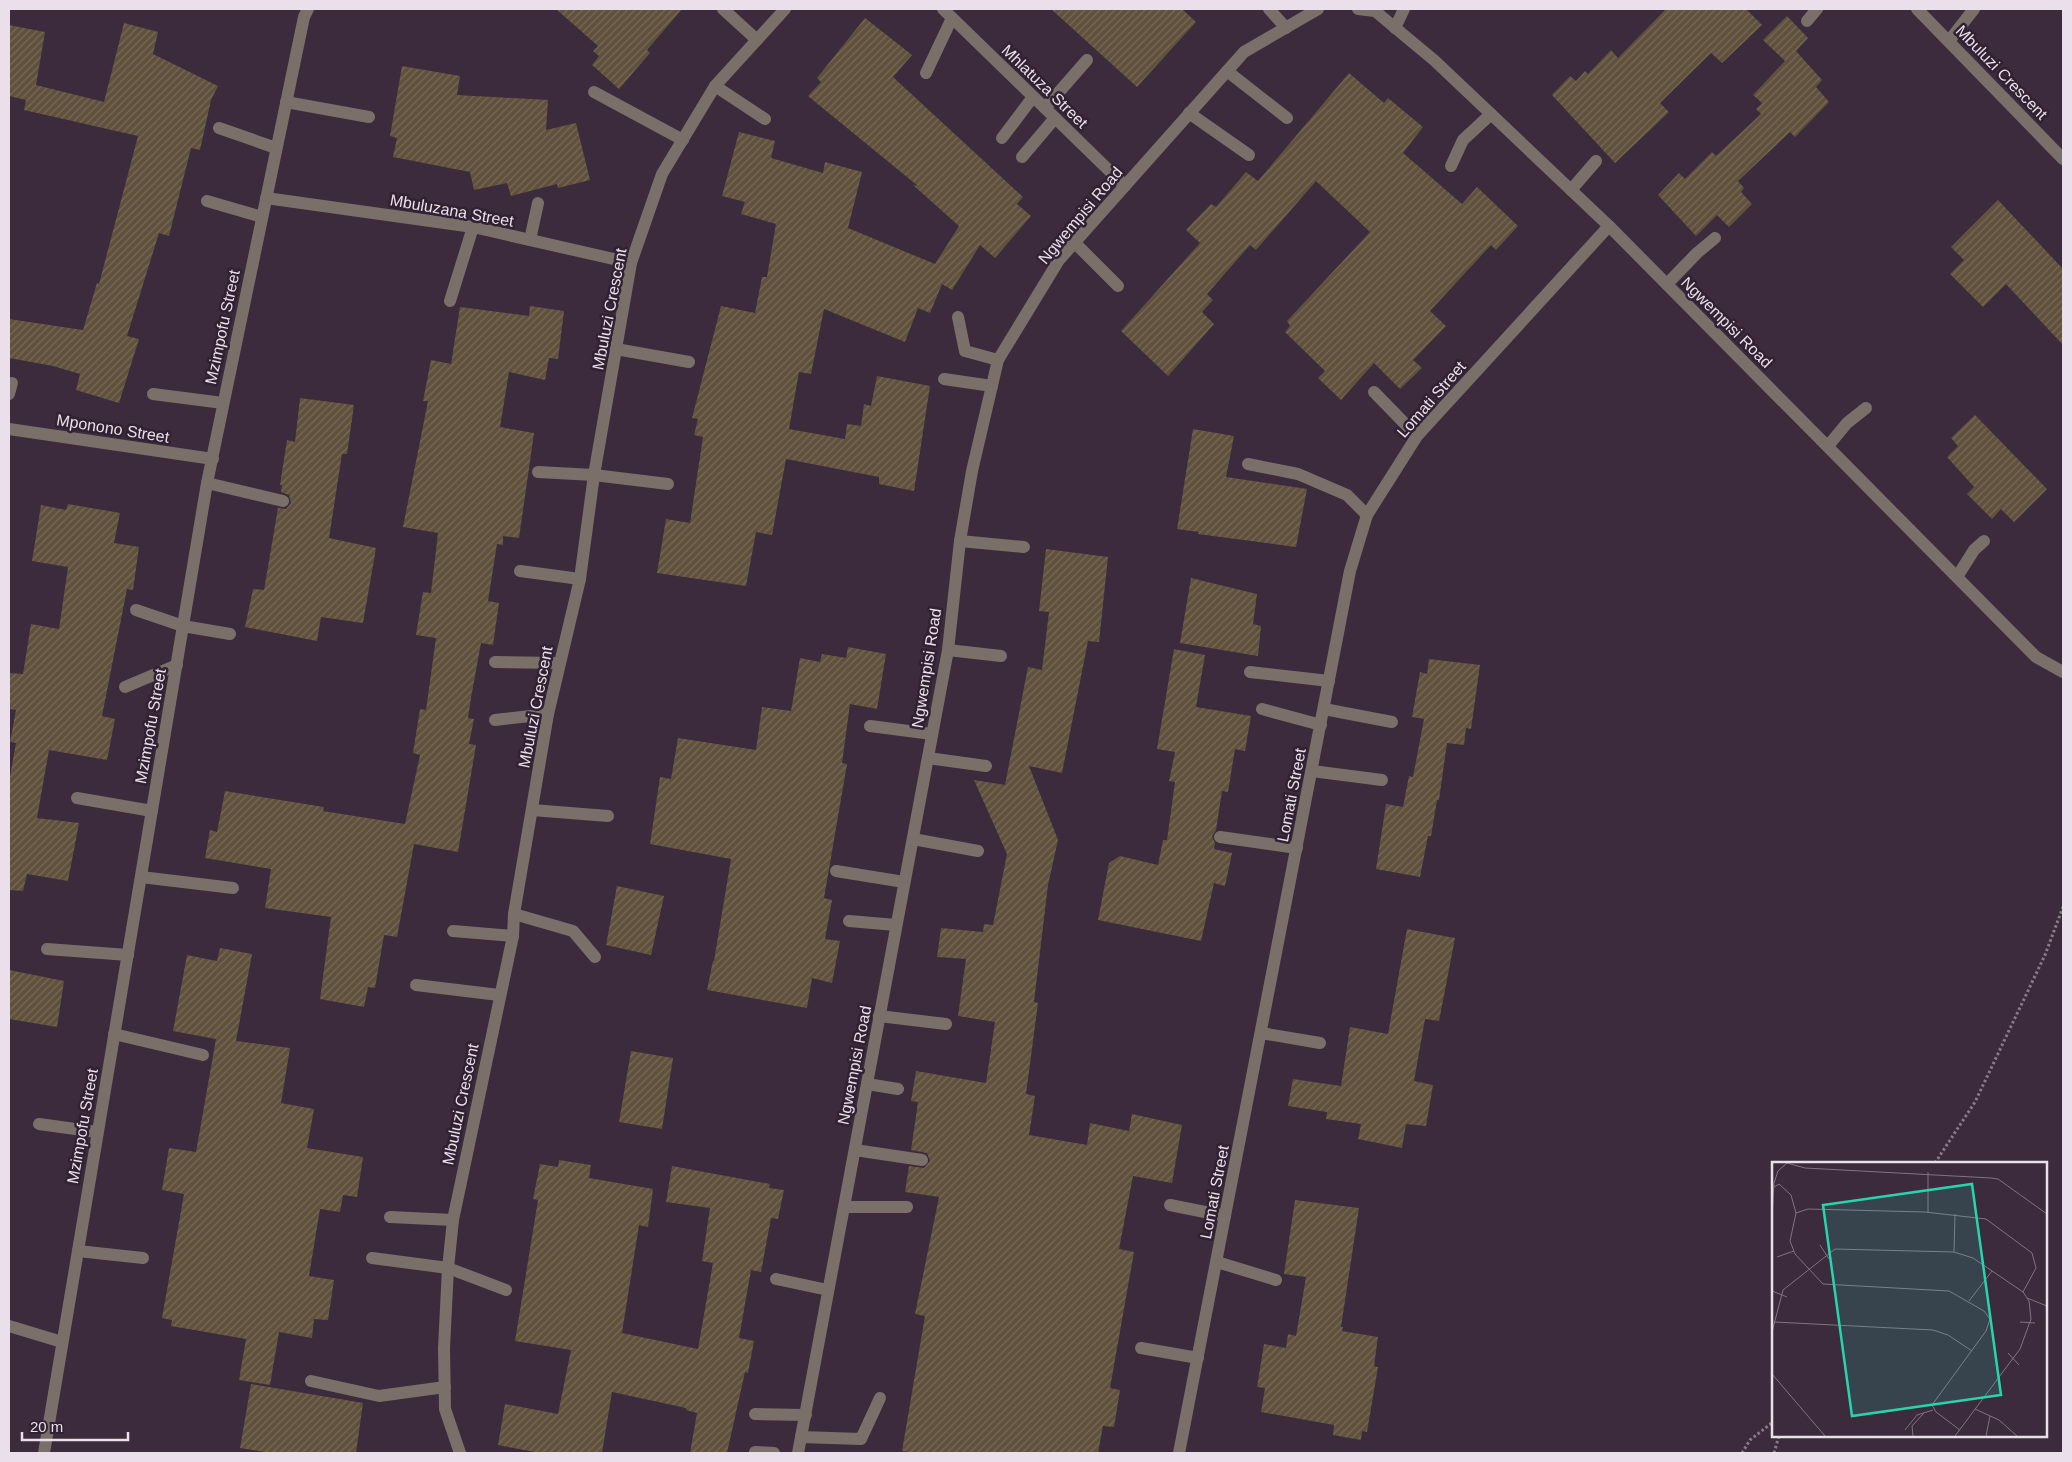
<svg xmlns="http://www.w3.org/2000/svg" width="2072" height="1462" font-family="Helvetica,sans-serif">
  <style>
    .building { fill: url(#building-hatch) }
    .lines { fill: none; stroke-linecap: round; stroke-linejoin: round }
    .path { stroke: #897b89; stroke-width: 3; stroke-dasharray: 2.5 2.5; stroke-linecap: butt }
    .minor { stroke: #7a7069; stroke-width: 12 }
    .labels { text-anchor: middle; stroke-width: 5; stroke-linejoin: round; paint-order: stroke }
    .street-label { font-size: 16px; fill: #eadfea; stroke: #312132 }
    .inset-road { fill: none; stroke: #817382; stroke-width: 1 }
    .view { fill: #27d5ad; fill-opacity: 0.15; stroke: #27d5ad; stroke-width: 2.5 }
    .inset-edge { fill: none; stroke: #eadfea; stroke-width: 2.5 }
  </style>
  <defs>
    <pattern id="building-hatch" width="6" height="6" patternUnits="userSpaceOnUse" patternTransform="scale(1.25)"><rect width="6" height="6" fill="#60513d"/><path d="M-1 1l2-2M0 6l6-6M5 7l2-2" fill="none" stroke="#776a59"/></pattern>
  </defs>
  <rect width="100%" height="100%" fill="#3b2b3c"/>
  <g class="building">
    <path d="M 556,9 L 682,9 L 647,50 L 650,53 L 619,89 L 592,65 L 599,56 L 593,51 L 598,46 Z"/>
    <path d="M 1051,9 L 1182,9 L 1196,22 L 1137,87 Z"/>
    <path d="M 1666,9 L 1746,9 L 1762,25 L 1722,63 L 1711,53 L 1660,103 L 1669,112 L 1615,163 L 1552,95 L 1570,76 L 1576,81 L 1585,71 L 1588,74 L 1611,50 L 1618,58 Z"/>
    <path d="M 1787,16 L 1808,38 L 1796,51 L 1822,80 L 1816,87 L 1829,102 L 1795,137 L 1790,132 L 1738,181 L 1744,188 L 1741,192 L 1752,204 L 1729,227 L 1717,215 L 1696,236 L 1658,195 L 1679,173 L 1685,179 L 1712,152 L 1716,156 L 1761,114 L 1756,109 L 1762,103 L 1753,95 L 1785,61 L 1763,40 Z"/>
    <path d="M 865,18 L 912,55 L 893,77 L 1023,197 L 1017,204 L 1031,216 L 995,258 L 980,245 L 952,290 L 942,284 L 930,313 L 918,308 L 905,342 L 824,309 L 811,374 L 799,372 L 789,429 L 845,439 L 847,424 L 861,426 L 864,404 L 871,406 L 877,376 L 930,386 L 914,491 L 879,484 L 879,477 L 786,459 L 772,535 L 756,532 L 746,586 L 657,573 L 666,519 L 690,523 L 703,437 L 694,435 L 698,419 L 692,418 L 721,306 L 755,313 L 762,277 L 767,277 L 776,224 L 741,214 L 745,202 L 722,196 L 739,132 L 775,141 L 771,158 L 823,173 L 825,162 L 862,172 L 848,228 L 935,264 L 959,226 L 913,185 L 918,186 L 808,96 L 821,82 L 817,78 Z"/>
    <path d="M 124,23 L 158,32 L 153,54 L 218,86 L 211,100 L 200,150 L 191,148 L 169,236 L 159,233 L 127,336 L 139,339 L 119,403 L 76,390 L 80,374 L 53,366 L 9,358 L 9,319 L 83,330 L 97,283 L 99,284 L 138,136 L 24,110 L 26,100 L 9,96 L 9,25 L 45,32 L 36,85 L 104,102 Z"/>
    <path d="M 402,66 L 460,76 L 457,95 L 548,100 L 546,130 L 576,123 L 590,180 L 558,188 L 557,184 L 511,196 L 507,183 L 474,190 L 470,172 L 393,157 L 397,138 L 390,136 Z"/>
    <path d="M 1349,73 L 1384,103 L 1388,98 L 1423,127 L 1403,153 L 1462,204 L 1477,187 L 1518,226 L 1496,250 L 1491,245 L 1430,311 L 1446,326 L 1413,360 L 1422,368 L 1400,389 L 1374,363 L 1341,400 L 1318,378 L 1325,371 L 1285,332 L 1290,326 L 1287,321 L 1370,232 L 1316,181 L 1256,250 L 1250,245 L 1207,294 L 1213,300 L 1202,312 L 1214,324 L 1168,376 L 1121,331 L 1200,243 L 1186,230 L 1211,204 L 1216,207 L 1246,172 L 1258,181 Z"/>
    <path d="M 1998,200 L 2063,269 L 2063,345 L 2006,284 L 1983,307 L 1950,274 L 1964,260 L 1951,247 Z"/>
    <path d="M 530,306 L 564,311 L 558,359 L 549,358 L 545,380 L 509,372 L 500,427 L 534,433 L 519,538 L 503,536 L 503,545 L 497,544 L 488,601 L 499,603 L 493,645 L 481,643 L 471,698 L 468,718 L 474,719 L 469,744 L 476,745 L 458,852 L 414,844 L 397,937 L 384,935 L 375,988 L 368,987 L 364,1007 L 320,999 L 331,917 L 265,908 L 271,869 L 205,858 L 210,830 L 217,832 L 225,791 L 324,807 L 323,811 L 405,824 L 420,755 L 413,753 L 420,709 L 426,710 L 436,638 L 416,635 L 423,592 L 431,593 L 438,533 L 403,527 L 428,401 L 423,401 L 431,360 L 451,364 L 460,307 L 529,316 Z"/>
    <path d="M 300,398 L 354,405 L 347,454 L 342,454 L 329,538 L 376,548 L 363,623 L 321,617 L 317,641 L 245,627 L 253,589 L 264,590 L 278,508 L 286,509 L 291,503 L 289,495 L 281,492 L 282,485 L 280,485 L 287,440 L 295,442 Z"/>
    <path d="M 1975,415 L 2047,489 L 2014,522 L 2001,509 L 1992,519 L 1967,494 L 1974,487 L 1947,457 L 1958,446 L 1951,438 Z"/>
    <path d="M 1193,429 L 1234,436 L 1226,477 L 1307,489 L 1296,547 L 1198,534 L 1199,532 L 1177,529 Z"/>
    <path d="M 68,504 L 120,513 L 114,543 L 139,547 L 133,590 L 127,589 L 102,716 L 115,719 L 107,760 L 49,750 L 37,818 L 79,823 L 68,881 L 27,874 L 23,891 L 9,890 L 9,782 L 16,743 L 10,742 L 16,710 L 9,709 L 9,673 L 23,674 L 31,624 L 59,629 L 68,567 L 32,561 L 41,505 L 66,510 Z"/>
    <path d="M 1046,549 L 1108,557 L 1099,642 L 1088,641 L 1062,773 L 1029,766 L 1058,840 L 1048,885 L 1034,1002 L 1038,1003 L 1026,1094 L 1035,1096 L 1029,1135 L 1087,1145 L 1090,1123 L 1129,1131 L 1132,1114 L 1182,1125 L 1172,1183 L 1133,1176 L 1119,1249 L 1134,1252 L 1110,1388 L 1120,1390 L 1114,1427 L 1103,1426 L 1098,1453 L 917,1453 L 902,1451 L 925,1316 L 915,1314 L 939,1197 L 905,1192 L 909,1166 L 924,1168 L 930,1161 L 927,1153 L 911,1150 L 918,1102 L 911,1101 L 916,1071 L 986,1083 L 995,1022 L 958,1016 L 966,959 L 937,957 L 941,928 L 983,932 L 984,924 L 993,925 L 1007,854 L 974,780 L 1005,785 L 1028,667 L 1042,670 L 1049,612 L 1039,611 Z"/>
    <path d="M 1191,578 L 1257,594 L 1253,624 L 1261,626 L 1258,656 L 1180,643 Z"/>
    <path d="M 848,647 L 886,654 L 877,709 L 850,704 L 842,763 L 847,764 L 824,898 L 832,900 L 825,939 L 840,941 L 832,983 L 812,978 L 807,1008 L 707,990 L 713,961 L 714,961 L 731,859 L 650,844 L 660,777 L 671,779 L 678,738 L 756,750 L 762,707 L 791,711 L 800,658 L 820,662 L 822,654 L 846,658 Z"/>
    <path d="M 1174,649 L 1205,655 L 1196,707 L 1251,716 L 1245,751 L 1235,749 L 1228,792 L 1222,791 L 1216,830 L 1212,836 L 1215,843 L 1214,849 L 1232,853 L 1225,886 L 1214,883 L 1201,941 L 1098,920 L 1109,863 L 1120,856 L 1158,865 L 1163,840 L 1167,840 L 1175,782 L 1169,781 L 1175,752 L 1157,749 Z"/>
    <path d="M 1429,659 L 1480,665 L 1471,729 L 1466,728 L 1464,745 L 1447,743 L 1439,800 L 1437,800 L 1431,836 L 1428,836 L 1420,877 L 1376,869 L 1386,804 L 1403,807 L 1409,776 L 1413,777 L 1424,719 L 1412,717 L 1420,672 L 1427,674 Z"/>
    <path d="M 617,886 L 664,896 L 651,955 L 606,945 Z"/>
    <path d="M 1407,929 L 1455,938 L 1439,1021 L 1425,1019 L 1414,1081 L 1433,1085 L 1426,1126 L 1406,1124 L 1402,1148 L 1358,1139 L 1361,1124 L 1326,1119 L 1327,1112 L 1288,1106 L 1293,1079 L 1341,1086 L 1350,1027 L 1388,1034 Z"/>
    <path d="M 220,948 L 252,954 L 236,1041 L 290,1048 L 281,1103 L 314,1109 L 307,1148 L 363,1157 L 357,1197 L 343,1195 L 340,1212 L 320,1209 L 309,1276 L 334,1280 L 328,1320 L 314,1319 L 312,1338 L 279,1332 L 270,1385 L 239,1380 L 246,1339 L 171,1326 L 172,1320 L 162,1318 L 184,1194 L 162,1190 L 169,1148 L 196,1152 L 216,1039 L 221,1040 L 173,1031 L 187,955 L 217,961 Z"/>
    <path d="M 9,970 L 64,981 L 57,1027 L 9,1019 Z"/>
    <path d="M 631,1051 L 673,1058 L 662,1129 L 619,1122 Z"/>
    <path d="M 559,1160 L 591,1165 L 589,1178 L 653,1189 L 648,1227 L 639,1225 L 622,1333 L 698,1349 L 713,1263 L 702,1261 L 710,1208 L 666,1202 L 672,1166 L 770,1184 L 769,1188 L 784,1190 L 778,1219 L 771,1218 L 761,1272 L 751,1270 L 739,1338 L 754,1341 L 748,1373 L 745,1372 L 727,1453 L 690,1453 L 697,1413 L 686,1410 L 686,1408 L 612,1392 L 602,1453 L 540,1453 L 498,1445 L 505,1404 L 558,1414 L 571,1350 L 515,1341 L 538,1200 L 533,1199 L 540,1164 L 558,1167 Z"/>
    <path d="M 1295,1200 L 1359,1208 L 1341,1327 L 1343,1327 L 1342,1331 L 1378,1337 L 1374,1366 L 1378,1367 L 1367,1432 L 1362,1431 L 1361,1440 L 1333,1435 L 1334,1425 L 1261,1412 L 1265,1388 L 1257,1387 L 1264,1344 L 1286,1348 L 1288,1334 L 1296,1336 L 1306,1277 L 1284,1274 Z"/>
    <path d="M 251,1384 L 363,1403 L 356,1453 L 271,1453 L 240,1448 Z"/>
  </g>
  <g class="lines">
    <g class="path">
      <path d="M 1935,1163 L 1975,1102 L 2045,955 L 2063,907"/>
      <path d="M 1742,1453 L 1750,1440 L 1773,1422"/>
      <path d="M 1774,1453 L 1779,1436"/>
    </g>
    <g class="minor">
      <path d="M 723,9 L 757,40"/>
      <path d="M 943,9 L 1125,186"/>
      <path d="M 1269,9 L 1286,28"/>
      <path d="M 1358,9 L 1375,11 L 1435,61 L 1609,226 L 2036,657 L 2063,672"/>
      <path d="M 1917,9 L 2063,159"/>
      <path d="M 1807,21 L 1817,9"/>
      <path d="M 1395,28 L 1404,9"/>
      <path d="M 1949,41 L 1974,9"/>
      <path d="M 1227,71 L 1287,118"/>
      <path d="M 926,73 L 952,18"/>
      <path d="M 715,86 L 765,119"/>
      <path d="M 594,92 L 683,140"/>
      <path d="M 286,102 L 369,117"/>
      <path d="M 1045,108 L 1087,60"/>
      <path d="M 1189,113 L 1249,155"/>
      <path d="M 219,128 L 276,148"/>
      <path d="M 1002,138 L 1033,97"/>
      <path d="M 1022,157 L 1055,118"/>
      <path d="M 1451,166 L 1463,140 L 1491,114"/>
      <path d="M 1571,190 L 1596,161"/>
      <path d="M 266,198 L 473,227 L 631,263"/>
      <path d="M 207,201 L 262,217"/>
      <path d="M 530,240 L 538,203"/>
      <path d="M 1075,243 L 1118,286"/>
      <path d="M 1667,284 L 1697,253 L 1715,238"/>
      <path d="M 450,301 L 473,227"/>
      <path d="M 958,317 L 965,351 L 998,360"/>
      <path d="M 616,349 L 689,362"/>
      <path d="M 944,379 L 992,386"/>
      <path d="M 1374,392 L 1417,436"/>
      <path d="M 9,394 L 12,383"/>
      <path d="M 153,394 L 223,403"/>
      <path d="M 9,429 L 213,459"/>
      <path d="M 1828,446 L 1847,423 L 1866,408"/>
      <path d="M 1248,464 L 1298,474 L 1347,495 L 1367,515"/>
      <path d="M 538,472 L 594,475 L 668,484"/>
      <path d="M 207,483 L 283,501"/>
      <path d="M 960,541 L 1024,547"/>
      <path d="M 520,571 L 580,579"/>
      <path d="M 1957,577 L 1974,550 L 1984,541"/>
      <path d="M 136,610 L 183,626 L 230,634"/>
      <path d="M 948,650 L 1001,656"/>
      <path d="M 495,662 L 559,663"/>
      <path d="M 1250,672 L 1329,681"/>
      <path d="M 125,687 L 177,665"/>
      <path d="M 1262,709 L 1321,725"/>
      <path d="M 1324,709 L 1392,722"/>
      <path d="M 495,720 L 548,714"/>
      <path d="M 870,726 L 932,734"/>
      <path d="M 928,758 L 986,766"/>
      <path d="M 1312,771 L 1382,780"/>
      <path d="M 77,798 L 152,811"/>
      <path d="M 532,810 L 608,816"/>
      <path d="M 1220,837 L 1297,848"/>
      <path d="M 913,839 L 978,851"/>
      <path d="M 836,871 L 904,882"/>
      <path d="M 141,877 L 233,888"/>
      <path d="M 514,914 L 573,931 L 595,957"/>
      <path d="M 849,921 L 896,925"/>
      <path d="M 453,931 L 513,936"/>
      <path d="M 47,949 L 128,955"/>
      <path d="M 416,985 L 499,995"/>
      <path d="M 879,1016 L 946,1024"/>
      <path d="M 1261,1033 L 1320,1043"/>
      <path d="M 114,1034 L 203,1055"/>
      <path d="M 867,1084 L 898,1089"/>
      <path d="M 39,1124 L 97,1132"/>
      <path d="M 855,1150 L 922,1160"/>
      <path d="M 1170,1205 L 1225,1216"/>
      <path d="M 844,1207 L 907,1207"/>
      <path d="M 390,1217 L 453,1220"/>
      <path d="M 78,1251 L 143,1258"/>
      <path d="M 372,1258 L 448,1268 L 506,1290"/>
      <path d="M 1217,1262 L 1276,1280"/>
      <path d="M 776,1279 L 828,1290"/>
      <path d="M 9,1326 L 62,1342"/>
      <path d="M 1141,1348 L 1198,1358"/>
      <path d="M 311,1381 L 379,1396 L 445,1387"/>
      <path d="M 755,1414 L 806,1415"/>
      <path d="M 801,1437 L 861,1439 L 880,1398"/>
      <path d="M 755,1452 L 774,1453"/>
      <path d="M 44,1453 L 207,483 L 304,17 L 308,9"/>
      <path d="M 460,1453 L 445,1409 L 444,1348 L 448,1268 L 453,1220 L 513,936 L 514,914 L 548,714 L 580,579 L 594,475 L 631,263 L 662,174 L 715,86 L 785,9"/>
      <path d="M 798,1453 L 948,650 L 960,541 L 972,471 L 998,360 L 1059,260 L 1244,52 L 1318,9"/>
      <path d="M 1179,1453 L 1350,571 L 1367,515 L 1417,436 L 1609,226"/>
    </g>
  </g>
  <g class="labels">
    <g class="street-label">
      <text transform="translate(2002 72) rotate(46)" y="6">Mbuluzi Crescent</text>
      <text transform="translate(1045 86) rotate(44)" y="6">Mhlatuza Street</text>
      <text transform="translate(452 210) rotate(10)" y="6">Mbuluzana Street</text>
      <text transform="translate(1080 215) rotate(-50)" y="6">Ngwempisi Road</text>
      <text transform="translate(609 309) rotate(-79)" y="6">Mbuluzi Crescent</text>
      <text transform="translate(1727 322) rotate(45)" y="6">Ngwempisi Road</text>
      <text transform="translate(222 327) rotate(-78)" y="6">Mzimpofu Street</text>
      <text transform="translate(1431 399) rotate(-49)" y="6">Lomati Street</text>
      <text transform="translate(113 428) rotate(9)" y="6">Mponono Street</text>
      <text transform="translate(926 668) rotate(-81)" y="6">Ngwempisi Road</text>
      <text transform="translate(535 707) rotate(-79)" y="6">Mbuluzi Crescent</text>
      <text transform="translate(150 726) rotate(-80)" y="6">Mzimpofu Street</text>
      <text transform="translate(1291 795) rotate(-79)" y="6">Lomati Street</text>
      <text transform="translate(854 1065) rotate(-79)" y="6">Ngwempisi Road</text>
      <text transform="translate(460 1104) rotate(-78)" y="6">Mbuluzi Crescent</text>
      <text transform="translate(82 1126) rotate(-80)" y="6">Mzimpofu Street</text>
      <text transform="translate(1214 1192) rotate(-79)" y="6">Lomati Street</text>
    </g>
  </g>
  <g transform="translate(1772 1162)">
    <rect width="275" height="275" fill="#3b2b3c"/>
    <path class="inset-road" d="M 15,1 L 33,6 L 219,16 L 226,17 L 275,52M 2,25 L 7,22 L 19,33 L 24,51M 156,50 L 156,10M 0,54 L 2,21 L 6,9 L 15,1M 48,83 L 57,97M 182,90 L 183,52M 5,95 L 22,89M 0,129 L 15,135M 255,136 L 275,144M 197,139 L 220,109M 2,160 L 161,168 L 176,173 L 200,189M 248,160 L 263,161M 0,170 L 11,128 L 63,87 L 182,90 L 201,96 L 251,130 L 257,139 L 259,157 L 248,187 L 183,274M 236,191 L 247,203M 0,212 L 53,274M 203,247 L 227,258 L 245,274M 133,268 L 145,253 L 161,248M 188,268 L 164,250 L 160,243 L 214,169 L 218,157 L 212,149 L 177,129 L 51,122 L 23,92 L 18,79 L 24,51 L 36,47 L 153,50 L 214,57 L 260,91 L 264,106 L 251,130M 141,274 L 140,264 L 152,251M 214,274 L 218,254"/>
    <path class="view" d="M 200,22 L 229,233 L 80,254 L 51,43 Z"/>
    <rect width="275" height="275" class="inset-edge"/>
  </g>
  <rect width="2072" height="1462" fill="none" stroke="#eadfea" stroke-width="20"/>
  <path d="M22 1432v8h106v-8" fill="none" stroke="#eadfea" stroke-width="2.5"/>
  <text x="30" y="1432" font-size="15" fill="#eadfea" stroke="#312132" stroke-width="4" paint-order="stroke">20 m</text>
</svg>
